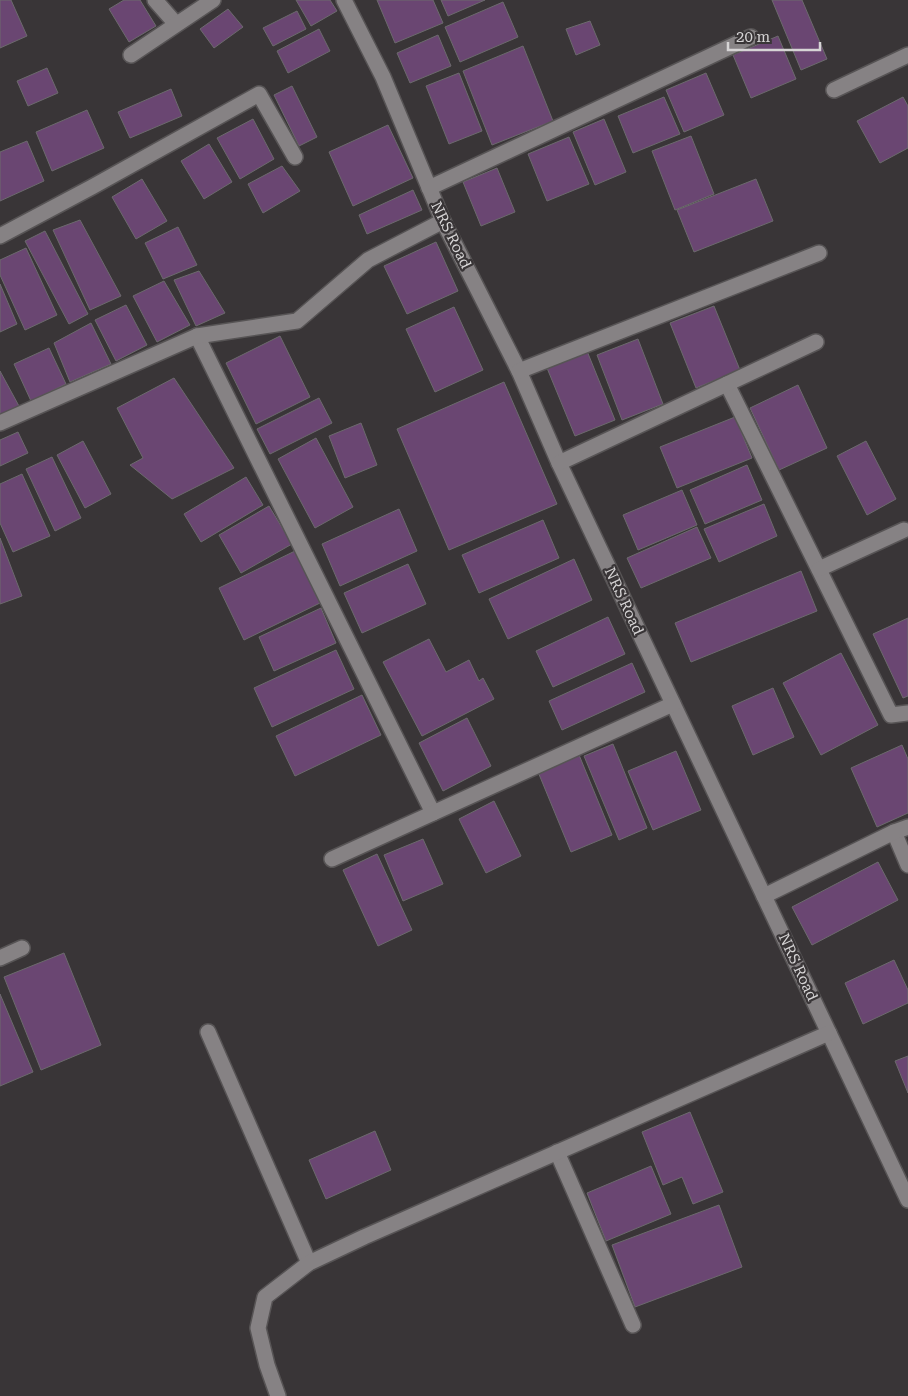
<svg xmlns="http://www.w3.org/2000/svg" width="908" height="1396" font-family="'Roboto Serif',serif">
  <style>
    .building { fill: #6a4672; stroke: #6c6a6d }
    .lines { fill: none; stroke-linecap: round; stroke-linejoin: round }
    .minor-casing { stroke: #575455; stroke-width: 18 }
    .minor { stroke: #868284; stroke-width: 15 }
    .labels { text-anchor: middle; stroke-width: 4.5; stroke-linejoin: round; paint-order: stroke }
    .street-label { font-size: 15px; fill: #d6d4d5; stroke: #393537 }
  </style>
  <rect width="100%" height="100%" fill="#393537"/>
  <g class="building">
    <path d="M 0,0 L 11,0 L 27,36 L 0,48 Z"/>
    <path d="M 124,0 L 140,0 L 156,26 L 129,42 L 109,9 Z"/>
    <path d="M 296,0 L 330,0 L 337,11 L 311,26 Z"/>
    <path d="M 377,0 L 433,0 L 443,23 L 395,43 Z"/>
    <path d="M 441,0 L 485,0 L 448,16 Z"/>
    <path d="M 772,0 L 802,0 L 827,59 L 801,70 Z"/>
    <path d="M 503,2 L 518,37 L 460,62 L 445,27 Z"/>
    <path d="M 228,9 L 243,27 L 214,48 L 200,29 Z"/>
    <path d="M 297,11 L 306,29 L 273,46 L 263,28 Z"/>
    <path d="M 590,21 L 600,45 L 576,55 L 566,29 Z"/>
    <path d="M 319,29 L 330,51 L 288,73 L 277,51 Z"/>
    <path d="M 438,35 L 451,66 L 410,83 L 397,53 Z"/>
    <path d="M 778,36 L 796,79 L 751,98 L 733,55 Z"/>
    <path d="M 523,46 L 553,121 L 492,145 L 463,71 Z"/>
    <path d="M 47,68 L 58,93 L 28,106 L 17,81 Z"/>
    <path d="M 459,73 L 482,131 L 449,144 L 426,86 Z"/>
    <path d="M 706,73 L 724,115 L 684,132 L 666,90 Z"/>
    <path d="M 292,86 L 317,137 L 299,146 L 274,95 Z"/>
    <path d="M 171,89 L 182,116 L 130,138 L 118,112 Z"/>
    <path d="M 664,97 L 680,134 L 633,153 L 618,116 Z"/>
    <path d="M 903,97 L 908,106 L 908,148 L 880,163 L 857,121 Z"/>
    <path d="M 87,110 L 104,148 L 52,171 L 36,132 Z"/>
    <path d="M 253,119 L 274,159 L 240,179 L 217,138 Z"/>
    <path d="M 604,119 L 626,172 L 595,185 L 573,132 Z"/>
    <path d="M 388,125 L 413,178 L 353,206 L 329,152 Z"/>
    <path d="M 691,136 L 714,194 L 675,210 L 652,151 Z"/>
    <path d="M 569,137 L 589,184 L 547,201 L 528,154 Z"/>
    <path d="M 27,141 L 44,181 L 0,201 L 0,152 Z"/>
    <path d="M 209,144 L 232,182 L 204,199 L 181,161 Z"/>
    <path d="M 282,166 L 300,191 L 263,213 L 248,184 Z"/>
    <path d="M 497,168 L 515,212 L 481,226 L 463,182 Z"/>
    <path d="M 142,179 L 167,221 L 136,239 L 112,197 Z"/>
    <path d="M 756,179 L 773,221 L 694,252 L 677,210 Z"/>
    <path d="M 413,190 L 422,210 L 367,234 L 359,215 Z"/>
    <path d="M 80,220 L 121,296 L 90,310 L 53,230 Z"/>
    <path d="M 178,227 L 197,265 L 163,279 L 145,243 Z"/>
    <path d="M 45,231 L 88,314 L 69,324 L 25,241 Z"/>
    <path d="M 436,242 L 458,291 L 407,314 L 384,266 Z"/>
    <path d="M 26,248 L 57,315 L 25,330 L 0,275 L 0,260 Z"/>
    <path d="M 199,271 L 225,313 L 196,326 L 174,280 Z"/>
    <path d="M 164,281 L 190,325 L 157,342 L 133,296 Z"/>
    <path d="M 0,284 L 17,324 L 0,332 Z"/>
    <path d="M 126,305 L 147,345 L 116,361 L 95,320 Z"/>
    <path d="M 714,306 L 740,370 L 696,388 L 670,323 Z"/>
    <path d="M 454,307 L 483,370 L 435,392 L 406,329 Z"/>
    <path d="M 91,323 L 111,364 L 70,382 L 54,343 Z"/>
    <path d="M 280,336 L 310,397 L 256,424 L 226,363 Z"/>
    <path d="M 638,339 L 663,404 L 622,420 L 597,355 Z"/>
    <path d="M 49,348 L 66,384 L 31,401 L 14,364 Z"/>
    <path d="M 587,351 L 615,420 L 575,436 L 547,368 Z"/>
    <path d="M 0,371 L 19,406 L 0,417 Z"/>
    <path d="M 174,378 L 234,468 L 172,499 L 130,465 L 143,458 L 117,408 Z"/>
    <path d="M 504,382 L 557,504 L 449,550 L 397,429 Z"/>
    <path d="M 798,385 L 827,448 L 779,470 L 750,408 Z"/>
    <path d="M 319,398 L 332,423 L 270,454 L 257,429 Z"/>
    <path d="M 735,417 L 752,458 L 677,488 L 660,447 Z"/>
    <path d="M 361,423 L 377,465 L 345,478 L 329,436 Z"/>
    <path d="M 18,432 L 28,453 L 0,466 L 0,440 Z"/>
    <path d="M 316,438 L 353,507 L 315,528 L 278,459 Z"/>
    <path d="M 83,441 L 111,494 L 85,508 L 57,455 Z"/>
    <path d="M 866,441 L 896,499 L 867,515 L 837,456 Z"/>
    <path d="M 52,457 L 81,518 L 55,531 L 26,469 Z"/>
    <path d="M 747,465 L 762,500 L 705,524 L 690,490 Z"/>
    <path d="M 22,474 L 50,536 L 13,552 L 0,523 L 0,484 Z"/>
    <path d="M 246,477 L 263,505 L 201,542 L 184,514 Z"/>
    <path d="M 682,490 L 697,525 L 638,550 L 623,515 Z"/>
    <path d="M 764,504 L 777,536 L 719,562 L 704,529 Z"/>
    <path d="M 269,506 L 292,544 L 241,573 L 219,535 Z"/>
    <path d="M 399,509 L 417,551 L 340,586 L 322,544 Z"/>
    <path d="M 543,520 L 559,558 L 479,593 L 462,555 Z"/>
    <path d="M 697,527 L 711,558 L 641,588 L 627,558 Z"/>
    <path d="M 0,538 L 22,596 L 0,604 Z"/>
    <path d="M 295,551 L 320,603 L 244,640 L 219,588 Z"/>
    <path d="M 574,559 L 592,600 L 508,639 L 489,599 Z"/>
    <path d="M 408,564 L 426,604 L 362,633 L 344,593 Z"/>
    <path d="M 801,571 L 817,611 L 691,662 L 675,623 Z"/>
    <path d="M 321,608 L 336,643 L 274,671 L 259,637 Z"/>
    <path d="M 608,617 L 625,654 L 553,687 L 536,651 Z"/>
    <path d="M 908,618 L 908,696 L 903,698 L 873,634 Z"/>
    <path d="M 429,639 L 446,672 L 469,660 L 479,681 L 483,678 L 494,699 L 422,736 L 383,662 Z"/>
    <path d="M 336,650 L 354,689 L 272,727 L 254,688 Z"/>
    <path d="M 841,653 L 878,725 L 821,755 L 783,683 Z"/>
    <path d="M 632,663 L 645,692 L 562,730 L 549,701 Z"/>
    <path d="M 773,688 L 794,737 L 753,755 L 732,706 Z"/>
    <path d="M 362,695 L 381,735 L 295,776 L 276,736 Z"/>
    <path d="M 467,718 L 491,766 L 443,791 L 419,743 Z"/>
    <path d="M 613,744 L 647,828 L 619,840 L 584,756 Z"/>
    <path d="M 902,745 L 908,759 L 908,813 L 877,827 L 851,768 Z"/>
    <path d="M 577,750 L 612,835 L 571,852 L 536,767 Z"/>
    <path d="M 676,751 L 701,810 L 653,830 L 628,771 Z"/>
    <path d="M 494,801 L 521,856 L 486,873 L 459,819 Z"/>
    <path d="M 423,839 L 443,884 L 403,901 L 384,855 Z"/>
    <path d="M 377,854 L 412,930 L 378,946 L 343,870 Z"/>
    <path d="M 878,862 L 898,900 L 812,945 L 792,907 Z"/>
    <path d="M 64,953 L 101,1045 L 41,1070 L 4,977 Z"/>
    <path d="M 894,960 L 908,990 L 908,1003 L 863,1024 L 845,983 Z"/>
    <path d="M 0,994 L 33,1072 L 0,1086 Z"/>
    <path d="M 908,1056 L 908,1093 L 895,1061 Z"/>
    <path d="M 690,1112 L 723,1192 L 693,1204 L 682,1177 L 663,1185 L 642,1132 Z"/>
    <path d="M 375,1131 L 391,1170 L 326,1199 L 309,1160 Z"/>
    <path d="M 651,1166 L 671,1214 L 606,1241 L 587,1193 Z"/>
    <path d="M 719,1205 L 742,1267 L 635,1307 L 612,1245 Z"/>
  </g>
  <g class="lines">
    <g class="minor-casing">
      <g id="minor">
        <path d="M 155,0 L 176,24"/>
        <path d="M 344,0 L 383,77 L 443,221 L 519,371 L 559,463 L 908,1200"/>
        <path d="M 131,55 L 213,0"/>
        <path d="M 834,90 L 908,55"/>
        <path d="M 429,188 L 751,37"/>
        <path d="M 0,236 L 92,187 L 259,94 L 295,157"/>
        <path d="M 197,336 L 433,813"/>
        <path d="M 519,371 L 819,253"/>
        <path d="M 727,384 L 891,715 L 908,713"/>
        <path d="M 0,423 L 197,336 L 297,321 L 368,260 L 443,221"/>
        <path d="M 559,463 L 816,342"/>
        <path d="M 819,569 L 904,530"/>
        <path d="M 894,832 L 908,865"/>
        <path d="M 332,859 L 673,704"/>
        <path d="M 764,896 L 894,832 L 908,827"/>
        <path d="M 0,958 L 22,948"/>
        <path d="M 208,1032 L 309,1263"/>
        <path d="M 557,1152 L 633,1325"/>
        <path d="M 278,1396 L 267,1365 L 258,1328 L 265,1297 L 309,1263 L 364,1237 L 829,1033"/>
      </g>
    </g>
    <use href="#minor" class="minor"/>
  </g>
  <g class="labels">
    <g class="street-label">
      <text transform="translate(451 235) rotate(64)" y="5">NRS Road</text>
      <text transform="translate(624 601) rotate(65)" y="5">NRS Road</text>
      <text transform="translate(798 967) rotate(65)" y="5">NRS Road</text>
    </g>
  </g>
  <path d="M728 42v8h92v-8" fill="none" stroke="#d6d4d5" stroke-width="2.5"/>
  <text x="736" y="42" font-size="15" fill="#d6d4d5" stroke="#393537" stroke-width="4" paint-order="stroke">20 m</text>
</svg>
